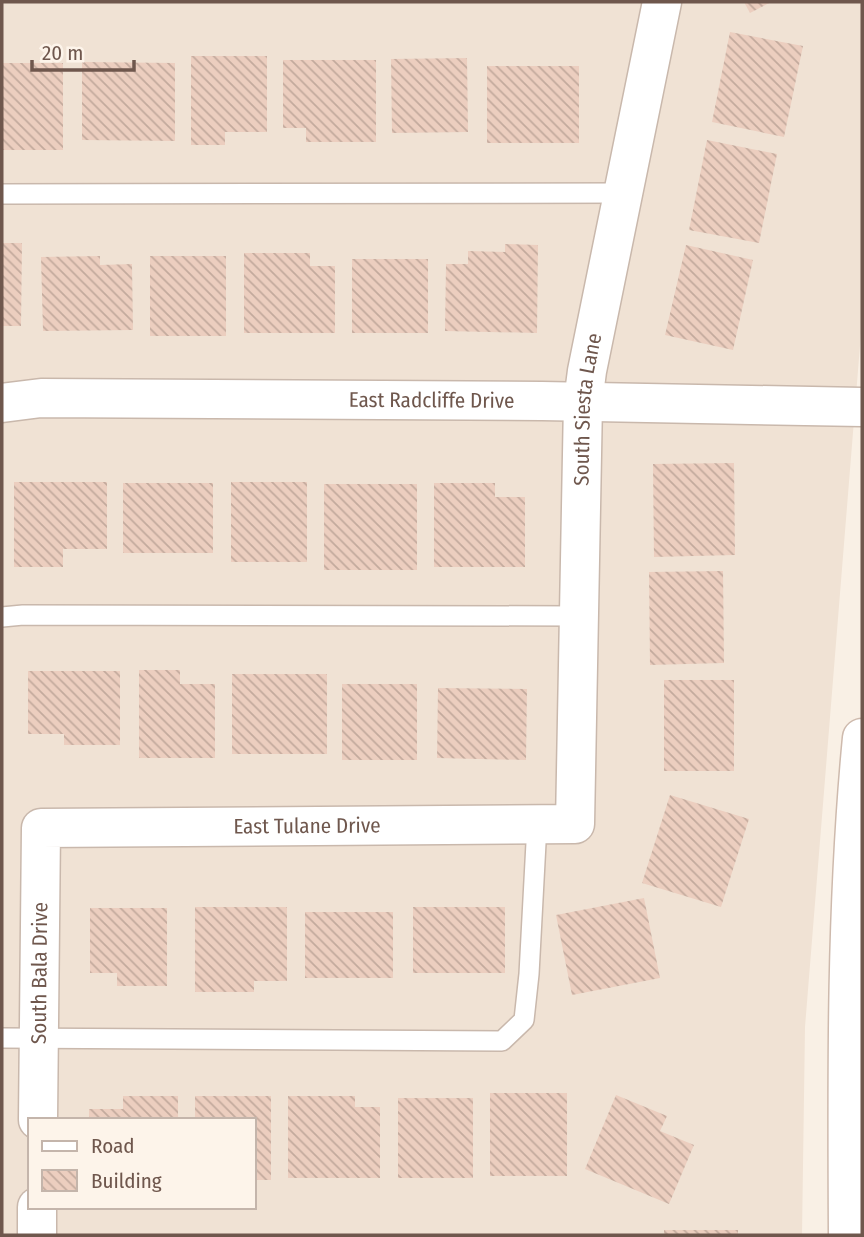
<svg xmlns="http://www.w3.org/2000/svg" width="864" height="1237" font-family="'Fira Sans Condensed',sans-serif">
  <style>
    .residential { fill: #f0e2d4; fill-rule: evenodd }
    .building { fill: url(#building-back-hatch) }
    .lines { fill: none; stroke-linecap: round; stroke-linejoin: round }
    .service-casing { stroke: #c9b8ac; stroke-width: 22 }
    .minor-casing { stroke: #c9b8ac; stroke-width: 41 }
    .secondary-casing { stroke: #cebaad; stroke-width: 41 }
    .service { stroke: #fff; stroke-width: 19 }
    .minor { stroke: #fff; stroke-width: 38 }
    .secondary { stroke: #fff; stroke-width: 38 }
    .labels { text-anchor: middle; stroke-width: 7; stroke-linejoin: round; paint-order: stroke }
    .street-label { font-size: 21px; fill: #6f574d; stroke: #fdf4ea }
  </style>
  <defs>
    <pattern id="building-back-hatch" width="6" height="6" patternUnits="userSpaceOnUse" patternTransform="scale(1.75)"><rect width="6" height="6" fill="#eccebf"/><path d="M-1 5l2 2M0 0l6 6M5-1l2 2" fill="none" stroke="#c3aa9d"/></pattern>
  </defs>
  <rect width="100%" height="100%" fill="#f9f0e5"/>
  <path class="residential" d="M 2,2 L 862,2 L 862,321 L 805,1027 L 802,1235 L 2,1235 ZM 30,1120 L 254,1120 L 254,1207 L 30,1207 Z"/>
  <g class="building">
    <path d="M 744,2 L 771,2 L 750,13 Z"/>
    <path d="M 730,32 L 803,46 L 784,137 L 712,122 Z"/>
    <path d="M 191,56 L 267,56 L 267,132 L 225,132 L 225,145 L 191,145 Z"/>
    <path d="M 467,58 L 468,132 L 392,133 L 391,59 Z"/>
    <path d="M 283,60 L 376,60 L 376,142 L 306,142 L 306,128 L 283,128 Z"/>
    <path d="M 82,62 L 175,63 L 175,141 L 82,140 Z"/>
    <rect x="2" y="63" width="61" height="87"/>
    <rect x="487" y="66" width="92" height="77"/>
    <path d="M 707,140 L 777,154 L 759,243 L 689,230 Z"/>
    <path d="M 2,243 L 22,243 L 21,326 L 2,326 Z"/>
    <path d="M 505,244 L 538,245 L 537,333 L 445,331 L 446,264 L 468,264 L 468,251 L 505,252 Z"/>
    <path d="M 686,245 L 753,260 L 733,350 L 665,335 Z"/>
    <path d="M 244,253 L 310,253 L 310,266 L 335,266 L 335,333 L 244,333 Z"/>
    <path d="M 100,256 L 100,265 L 132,264 L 133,330 L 43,331 L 41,257 Z"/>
    <rect x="150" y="256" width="76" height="80"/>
    <rect x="352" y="259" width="76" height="74"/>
    <path d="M 734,463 L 735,555 L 654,557 L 653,464 Z"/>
    <path d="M 14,482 L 107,482 L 107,549 L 63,549 L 63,567 L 14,567 Z"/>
    <rect x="231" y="482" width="76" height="80"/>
    <rect x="123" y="483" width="90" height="70"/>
    <path d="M 434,483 L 495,483 L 495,497 L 525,497 L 525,567 L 434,567 Z"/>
    <rect x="324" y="484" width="93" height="86"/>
    <path d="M 723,571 L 724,663 L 650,665 L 649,572 Z"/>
    <path d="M 139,670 L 180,670 L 180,684 L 215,684 L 215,758 L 139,758 Z"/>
    <path d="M 28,671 L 120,671 L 120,745 L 64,745 L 64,734 L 28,734 Z"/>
    <rect x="232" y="674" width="95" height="80"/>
    <rect x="664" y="680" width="70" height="91"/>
    <rect x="342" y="684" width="75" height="76"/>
    <path d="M 438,688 L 527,689 L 526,760 L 437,758 Z"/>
    <path d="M 670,795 L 749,819 L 721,907 L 642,883 Z"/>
    <path d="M 644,898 L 660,978 L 572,995 L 556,915 Z"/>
    <path d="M 195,907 L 287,907 L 287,981 L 254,981 L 254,992 L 195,992 Z"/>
    <rect x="413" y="907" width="92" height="66"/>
    <path d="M 90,908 L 167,908 L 167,986 L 117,986 L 117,973 L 90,973 Z"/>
    <rect x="305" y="912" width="88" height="66"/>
    <rect x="490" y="1093" width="77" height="83"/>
    <path d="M 616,1095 L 667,1116 L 660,1131 L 694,1145 L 669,1204 L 585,1169 Z"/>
    <path d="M 123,1096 L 178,1096 L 178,1120 L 89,1120 L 89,1109 L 123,1109 Z"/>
    <path d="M 195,1096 L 271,1096 L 271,1180 L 254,1180 L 254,1120 L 195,1120 Z"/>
    <path d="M 288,1096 L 355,1096 L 355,1107 L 380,1107 L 380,1178 L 288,1178 Z"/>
    <rect x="398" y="1098" width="75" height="80"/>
    <rect x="664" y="1230" width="74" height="5"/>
  </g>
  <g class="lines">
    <g class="service-casing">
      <g id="service">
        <path d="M 2,194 L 624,193"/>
        <path d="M 2,617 L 23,615 L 578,616"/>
        <path d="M 2,1038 L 502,1041 L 524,1020 L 529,974 L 537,824"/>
      </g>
    </g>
    <g class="minor-casing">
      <g id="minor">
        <path id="s1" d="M 2,403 L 41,398 L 542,401 L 862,407"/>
        <path id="s2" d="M 38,1120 L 41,828 L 575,824 L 583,402 L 587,371 L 662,2"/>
        <path d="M 37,1235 L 37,1207"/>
      </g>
    </g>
    <g class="secondary-casing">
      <path id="secondary" d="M 848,1235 C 847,1070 846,904 862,738"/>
    </g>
    <use href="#service" class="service"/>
    <use href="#minor" class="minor"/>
    <use href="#secondary" class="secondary"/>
  </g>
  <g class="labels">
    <g class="street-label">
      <text dy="7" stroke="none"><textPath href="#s1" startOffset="430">East Radcliffe Drive</textPath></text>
      <text dy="7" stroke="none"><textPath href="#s2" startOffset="1241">South Siesta Lane</textPath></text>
      <text dy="7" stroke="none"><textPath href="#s2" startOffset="558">East Tulane Drive</textPath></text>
      <text dy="7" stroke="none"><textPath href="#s2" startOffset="147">South Bala Drive</textPath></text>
    </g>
  </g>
  <rect width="864" height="1237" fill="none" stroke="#6f574d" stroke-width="7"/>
  <rect x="28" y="1118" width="228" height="91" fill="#fdf4ea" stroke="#c4b5ab" stroke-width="2"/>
  <rect x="42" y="1141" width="35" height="10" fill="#ffffff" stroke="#c4b5ab" stroke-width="2"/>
  <text x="91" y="1153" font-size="21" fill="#6f574d">Road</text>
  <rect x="42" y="1170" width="35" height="21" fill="url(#building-back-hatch)" stroke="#c4b5ab" stroke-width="2"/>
  <text x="91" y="1188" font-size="21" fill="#6f574d">Building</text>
  <path d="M32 60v10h102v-10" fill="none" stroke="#6f574d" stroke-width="3.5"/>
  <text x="42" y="60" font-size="21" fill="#6f574d" stroke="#fdf4ea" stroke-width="5" paint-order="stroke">20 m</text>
</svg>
